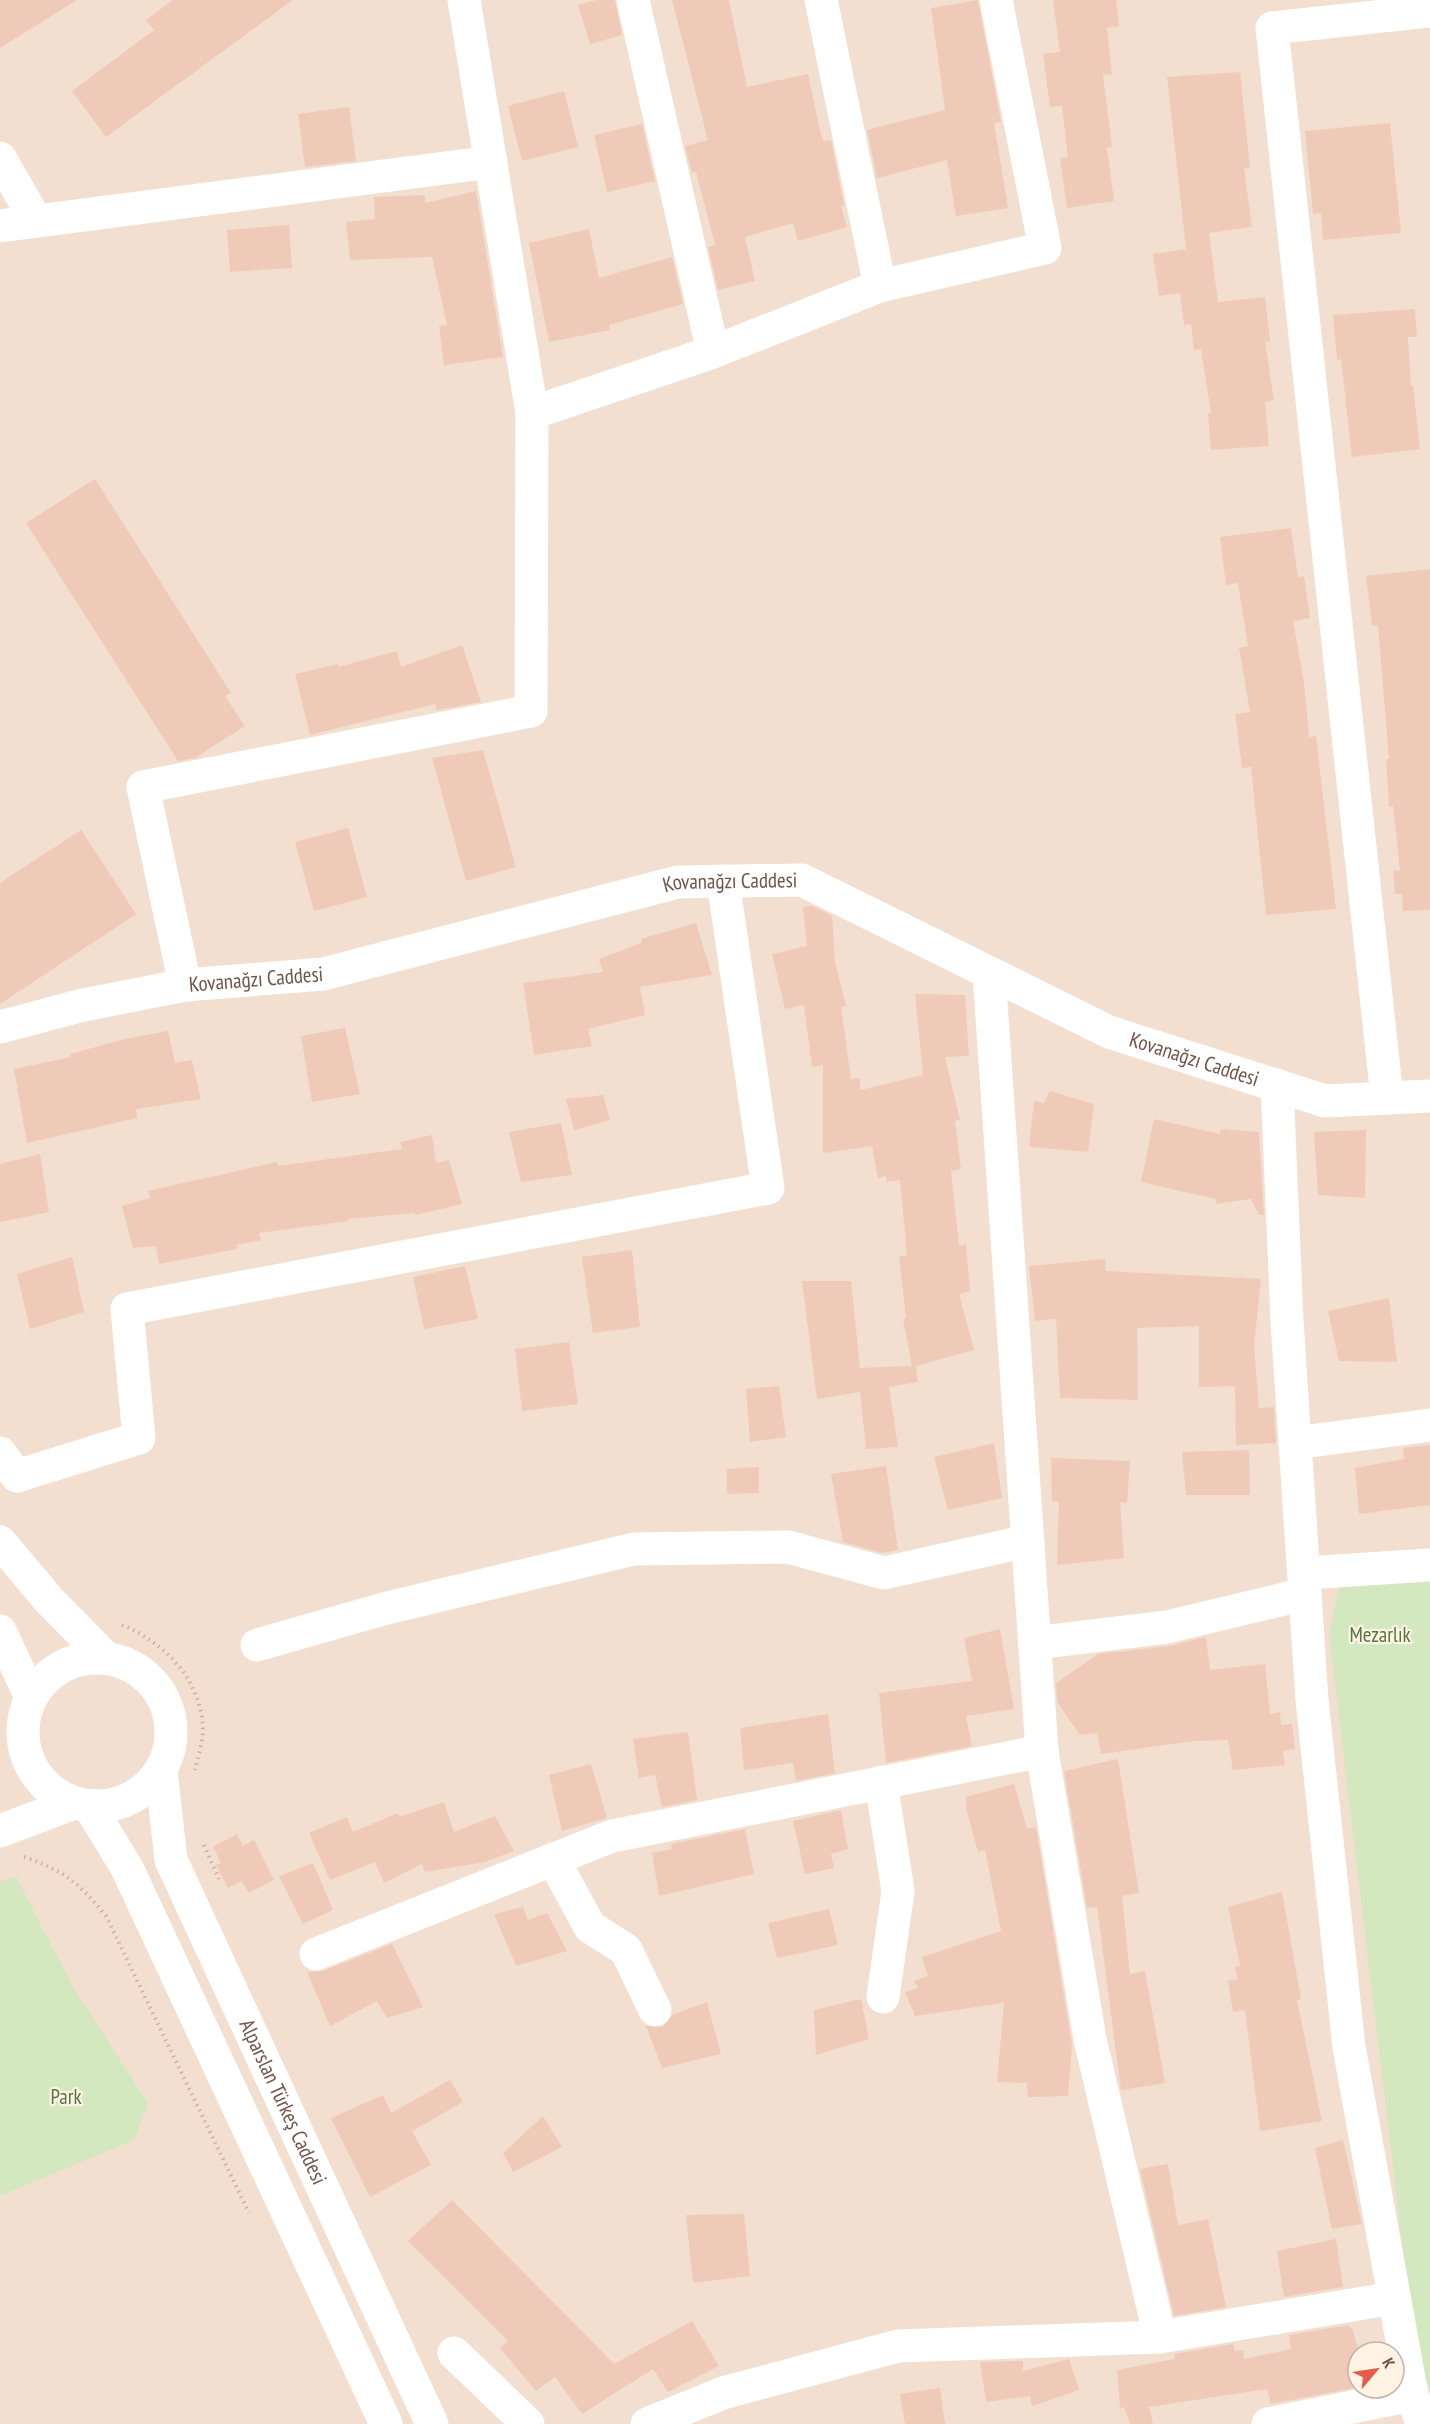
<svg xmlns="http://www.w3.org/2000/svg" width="1430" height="2424" font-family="'PT Sans Narrow',sans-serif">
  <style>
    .residential { fill: #f3dfcf; fill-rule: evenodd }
    .green { fill: #d4e8c0 }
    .building { fill: #f0cab9 }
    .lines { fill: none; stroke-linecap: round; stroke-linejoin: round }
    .path { stroke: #d4ad9c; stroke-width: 4; stroke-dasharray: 1.5 4.5; stroke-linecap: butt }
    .street { stroke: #fff; stroke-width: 33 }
    .secondary { stroke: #fff; stroke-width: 33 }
    .labels { text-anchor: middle; stroke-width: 4.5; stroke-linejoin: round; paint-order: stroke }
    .street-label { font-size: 21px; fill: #715348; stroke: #fff3e6 }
    .park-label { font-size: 21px; fill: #557841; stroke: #fff3e6 }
  </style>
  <rect width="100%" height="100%" fill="#fbefe0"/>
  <path class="residential" d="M 0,0 L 1430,0 L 1430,2424 L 0,2424 ZM 1358,2352 L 1394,2352 L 1394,2388 L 1358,2388 Z"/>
  <g class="green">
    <path d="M 1341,1577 L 1430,1580 L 1430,2391 L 1413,2335 L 1329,1634 Z"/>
    <path d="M 16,1877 L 74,1989 L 148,2103 L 134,2140 L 0,2196 L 0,1881 Z"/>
  </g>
  <g class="building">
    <path d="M 0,0 L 77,0 L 0,48 Z"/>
    <path d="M 173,0 L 293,0 L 106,137 L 72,91 L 154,30 L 146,20 Z"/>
    <path d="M 596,0 L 615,0 L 622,35 L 590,44 L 578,5 Z"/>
    <path d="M 672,0 L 729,0 L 747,87 L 808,74 L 821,135 L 824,141 L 831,140 L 844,205 L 841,206 L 847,227 L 798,241 L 793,223 L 745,237 L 755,281 L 718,290 L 708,247 L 715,245 L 696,172 L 692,173 L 685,146 L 708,140 Z"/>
    <path d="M 978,0 L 1001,122 L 994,123 L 1008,208 L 956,216 L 947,160 L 877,178 L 867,130 L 945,110 L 931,8 Z"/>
    <path d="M 1053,0 L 1116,0 L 1119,26 L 1107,28 L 1112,74 L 1103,75 L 1112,147 L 1107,148 L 1114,201 L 1067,208 L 1060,158 L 1068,157 L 1062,106 L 1050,107 L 1043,54 L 1060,52 Z"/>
    <path d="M 1240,72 L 1250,167 L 1244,168 L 1252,227 L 1209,233 L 1218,302 L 1265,297 L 1270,341 L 1265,342 L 1274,400 L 1265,402 L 1269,446 L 1211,450 L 1208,413 L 1211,413 L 1201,349 L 1194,350 L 1191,324 L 1184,325 L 1180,293 L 1159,296 L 1153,254 L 1186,249 L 1167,77 Z"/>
    <path d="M 564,91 L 578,147 L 522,161 L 508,106 Z"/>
    <path d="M 349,107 L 356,161 L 305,167 L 298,114 Z"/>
    <path d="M 1390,123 L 1401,233 L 1323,240 L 1321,213 L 1313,214 L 1305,131 Z"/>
    <path d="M 642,124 L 655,181 L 607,192 L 594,135 Z"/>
    <path d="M 476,191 L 503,357 L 444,365 L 439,326 L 447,325 L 432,257 L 350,260 L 346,222 L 375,219 L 374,197 L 425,195 L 425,203 Z"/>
    <path d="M 289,225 L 292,268 L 230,272 L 227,230 Z"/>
    <path d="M 589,229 L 599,278 L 672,257 L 683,304 L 609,325 L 610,330 L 549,342 L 529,243 Z"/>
    <path d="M 1415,309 L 1417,337 L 1408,337 L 1411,386 L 1413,386 L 1420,449 L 1352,457 L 1341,359 L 1337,360 L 1333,315 Z"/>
    <path d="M 95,479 L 231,693 L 225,696 L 245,726 L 195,758 L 178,761 L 26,523 Z"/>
    <path d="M 1291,528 L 1298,577 L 1304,576 L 1310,618 L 1293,621 L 1304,682 L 1309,737 L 1316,736 L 1336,909 L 1266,915 L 1251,767 L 1242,768 L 1235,714 L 1250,712 L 1239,648 L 1248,646 L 1238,583 L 1226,585 L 1220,537 Z"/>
    <path d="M 1430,569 L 1430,910 L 1403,911 L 1402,894 L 1395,894 L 1393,871 L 1400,870 L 1393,806 L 1389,807 L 1386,759 L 1389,759 L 1378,625 L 1372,626 L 1366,576 Z"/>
    <path d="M 462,645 L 481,702 L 437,710 L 435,704 L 310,735 L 295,674 L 338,664 L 338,667 L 397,651 L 401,667 Z"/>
    <path d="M 483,750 L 516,867 L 466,881 L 432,758 Z"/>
    <path d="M 348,828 L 367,897 L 314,911 L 295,842 Z"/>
    <path d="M 81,830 L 136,914 L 0,1004 L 0,883 Z"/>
    <path d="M 812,906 L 832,916 L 835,962 L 846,1006 L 841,1007 L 851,1079 L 860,1078 L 860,1090 L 923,1075 L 915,994 L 965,995 L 969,1056 L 945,1057 L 960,1120 L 955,1121 L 961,1169 L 951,1171 L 959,1246 L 966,1244 L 970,1291 L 959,1294 L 974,1350 L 916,1366 L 918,1382 L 889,1387 L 898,1447 L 866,1449 L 860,1392 L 817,1399 L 802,1281 L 851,1281 L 860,1368 L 912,1366 L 903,1319 L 906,1318 L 899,1257 L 907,1255 L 900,1180 L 887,1182 L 886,1176 L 878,1178 L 872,1146 L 823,1153 L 823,1065 L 812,1067 L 804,1005 L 785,1009 L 772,954 L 807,946 L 803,907 Z"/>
    <path d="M 696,923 L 712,975 L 640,987 L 645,1015 L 588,1029 L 592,1046 L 534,1055 L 523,983 L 603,972 L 599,959 L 641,943 L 641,939 Z"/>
    <path d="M 345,1028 L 360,1094 L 312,1102 L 301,1036 Z"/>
    <path d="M 168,1031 L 175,1063 L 192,1060 L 201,1099 L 136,1109 L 137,1118 L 27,1143 L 14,1069 L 71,1057 L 70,1054 L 125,1039 Z"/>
    <path d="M 1050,1091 L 1094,1104 L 1088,1152 L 1029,1147 L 1034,1101 L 1044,1103 Z"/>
    <path d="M 603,1095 L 610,1120 L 574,1130 L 566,1099 Z"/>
    <path d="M 1154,1119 L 1220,1134 L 1221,1129 L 1259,1132 L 1264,1215 L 1259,1215 L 1251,1199 L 1216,1204 L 1216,1199 L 1141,1182 Z"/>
    <path d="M 561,1123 L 572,1175 L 521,1182 L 509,1132 Z"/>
    <path d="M 1366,1130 L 1365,1198 L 1318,1195 L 1314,1132 Z"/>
    <path d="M 432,1135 L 436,1163 L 449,1160 L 462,1204 L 415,1215 L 415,1213 L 348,1219 L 348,1221 L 259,1233 L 261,1240 L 236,1245 L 237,1249 L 159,1264 L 156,1246 L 133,1248 L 122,1206 L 150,1198 L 148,1191 L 277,1162 L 278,1166 L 402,1149 L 400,1142 Z"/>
    <path d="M 40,1154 L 49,1212 L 0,1222 L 0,1164 Z"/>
    <path d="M 632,1250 L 640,1327 L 593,1333 L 582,1257 Z"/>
    <path d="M 72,1257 L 84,1312 L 30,1329 L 17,1274 Z"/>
    <path d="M 1105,1259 L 1106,1271 L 1261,1279 L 1254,1346 L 1259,1408 L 1274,1407 L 1276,1443 L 1236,1445 L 1235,1386 L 1199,1387 L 1199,1326 L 1137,1328 L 1138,1400 L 1060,1398 L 1056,1319 L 1035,1321 L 1029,1266 Z"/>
    <path d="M 465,1266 L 478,1319 L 424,1329 L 413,1277 Z"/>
    <path d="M 1389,1298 L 1397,1362 L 1339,1361 L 1328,1311 Z"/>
    <path d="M 569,1342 L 578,1404 L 522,1411 L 515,1349 Z"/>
    <path d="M 779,1386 L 786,1437 L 750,1442 L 746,1389 Z"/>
    <path d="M 994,1443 L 1002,1498 L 948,1510 L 934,1457 Z"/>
    <path d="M 1430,1445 L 1430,1505 L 1359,1514 L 1355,1468 L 1404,1459 L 1403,1448 Z"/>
    <path d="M 1249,1450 L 1250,1495 L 1186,1495 L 1182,1452 Z"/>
    <path d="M 1051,1458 L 1130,1461 L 1127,1503 L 1120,1502 L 1124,1558 L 1057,1565 L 1059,1501 L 1052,1501 Z"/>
    <path d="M 886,1466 L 898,1550 L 882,1553 L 843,1542 L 831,1474 Z"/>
    <path d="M 759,1467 L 759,1493 L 727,1494 L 727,1469 Z"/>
    <path d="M 1000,1629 L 1014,1709 L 966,1716 L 972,1746 L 886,1763 L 879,1693 L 972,1681 L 964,1638 Z"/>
    <path d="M 1206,1637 L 1210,1670 L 1265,1664 L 1270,1714 L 1280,1712 L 1281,1725 L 1292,1724 L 1295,1749 L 1283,1751 L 1285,1765 L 1233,1770 L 1228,1740 L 1193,1741 L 1101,1754 L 1097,1733 L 1080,1735 L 1057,1702 L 1056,1683 L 1098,1654 L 1169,1646 Z"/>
    <path d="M 828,1714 L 835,1773 L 796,1781 L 793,1763 L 744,1770 L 740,1728 Z"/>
    <path d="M 688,1732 L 697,1800 L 662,1807 L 655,1775 L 639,1778 L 633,1739 Z"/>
    <path d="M 1118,1759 L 1139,1893 L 1122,1896 L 1130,1974 L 1145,1971 L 1165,2083 L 1121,2090 L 1097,1907 L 1087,1908 L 1064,1771 Z"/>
    <path d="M 591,1764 L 607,1818 L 562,1831 L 549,1775 Z"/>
    <path d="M 1014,1784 L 1027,1829 L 1036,1827 L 1072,2045 L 1068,2096 L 1028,2097 L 1027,2083 L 997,2082 L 1004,2003 L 915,2016 L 905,1992 L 918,1988 L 914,1981 L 928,1976 L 922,1957 L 1001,1931 L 985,1850 L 978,1852 L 966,1808 L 966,1797 Z"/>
    <path d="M 444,1802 L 454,1832 L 495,1816 L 514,1851 L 485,1862 L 425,1872 L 422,1864 L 384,1883 L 375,1862 L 330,1880 L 309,1833 L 347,1817 L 353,1832 L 398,1813 L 399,1817 Z"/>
    <path d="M 841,1810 L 848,1849 L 831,1854 L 834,1868 L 805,1874 L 793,1821 Z"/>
    <path d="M 745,1829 L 754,1874 L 659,1896 L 652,1853 L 672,1849 L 671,1844 Z"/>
    <path d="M 237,1834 L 243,1846 L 254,1840 L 274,1880 L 249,1893 L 242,1881 L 228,1888 L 216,1865 L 221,1863 L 213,1847 Z"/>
    <path d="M 313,1863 L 333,1910 L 303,1924 L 279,1876 Z"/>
    <path d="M 1282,1892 L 1301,1999 L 1297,2000 L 1322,2121 L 1260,2131 L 1245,2010 L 1233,2012 L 1228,1981 L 1237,1979 L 1235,1967 L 1240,1966 L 1228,1907 Z"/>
    <path d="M 523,1907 L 528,1920 L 547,1913 L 567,1951 L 516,1966 L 494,1914 Z"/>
    <path d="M 829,1909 L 838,1945 L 777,1958 L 768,1923 Z"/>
    <path d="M 392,1944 L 423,2007 L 387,2018 L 377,2001 L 330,2026 L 307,1972 L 323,1971 Z"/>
    <path d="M 861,1999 L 869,2039 L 816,2055 L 814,2010 Z"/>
    <path d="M 707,2002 L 721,2054 L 662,2068 L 646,2026 L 663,2027 L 672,2015 Z"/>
    <path d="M 450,2080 L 463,2102 L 412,2131 L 431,2165 L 370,2197 L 331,2118 L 383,2095 L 391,2113 Z"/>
    <path d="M 543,2116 L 562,2147 L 513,2172 L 503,2153 Z"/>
    <path d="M 1343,2140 L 1362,2224 L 1332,2229 L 1315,2148 Z"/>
    <path d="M 1168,2164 L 1178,2225 L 1208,2219 L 1226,2307 L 1174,2316 L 1140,2169 Z"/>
    <path d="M 452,2200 L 614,2364 L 692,2321 L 719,2366 L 668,2392 L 653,2369 L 582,2414 L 555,2377 L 536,2391 L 500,2348 L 508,2341 L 408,2241 Z"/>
    <path d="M 744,2214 L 750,2276 L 693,2283 L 686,2215 Z"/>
    <path d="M 1336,2239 L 1343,2287 L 1284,2297 L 1277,2251 Z"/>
    <path d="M 1349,2325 L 1349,2328 L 1352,2327 L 1359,2352 L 1358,2387 L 1271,2404 L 1267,2389 L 1149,2407 L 1153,2424 L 1130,2424 L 1124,2407 L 1120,2408 L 1117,2370 L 1175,2359 L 1174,2354 L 1233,2344 L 1235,2351 L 1243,2350 L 1244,2359 L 1291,2349 L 1289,2335 Z"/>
    <path d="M 1069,2359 L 1079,2390 L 1032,2406 L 1030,2396 L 986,2402 L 980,2362 L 1023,2361 L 1023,2371 Z"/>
    <path d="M 940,2388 L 945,2424 L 905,2424 L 900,2394 Z"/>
  </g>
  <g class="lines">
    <g class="path">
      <path d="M 122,1625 C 165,1643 201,1679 203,1729 C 203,1742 198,1757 195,1770"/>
      <path d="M 204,1845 L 219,1879"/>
      <path d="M 24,1857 C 65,1871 79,1883 106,1916 L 249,2213"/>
    </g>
    <g class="street">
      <path d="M 464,0 L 532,413"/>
      <path d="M 633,0 L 713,352"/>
      <path d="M 821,0 L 880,286"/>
      <path d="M 0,158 L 36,221"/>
      <path d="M 0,226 L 491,162"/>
      <path d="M 989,973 L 1042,1751 L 1090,2039 L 1160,2337"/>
      <path d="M 185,985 L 143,787 L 531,711 L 532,413 L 713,352 L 880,286 L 1045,248 L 996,0"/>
      <path d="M 1277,1085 L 1287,1321 L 1312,1700 L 1349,2047 L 1412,2395 L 1422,2424"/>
      <path d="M 1387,1098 L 1272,28 L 1430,11"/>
      <path d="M 1295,1443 L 1430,1425"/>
      <path d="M 17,1476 L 139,1438 L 127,1309 L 768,1188 L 723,881"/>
      <path d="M 1305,1573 L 1430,1565"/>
      <path d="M 1035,1643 L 1167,1627 L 1305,1594"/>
      <path d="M 257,1645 L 387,1608 L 634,1549 L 788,1547 L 884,1573 L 1028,1541"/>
      <path d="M 881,1782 L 898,1891 L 883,1997"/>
      <path d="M 553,1859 L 590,1927 L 626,1950 L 655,2010"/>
      <path d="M 316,1954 L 612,1836 L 1042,1751"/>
      <path d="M 647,2424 L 723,2393 L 898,2346 L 1160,2337 L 1394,2298"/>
      <path d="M 1268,2424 L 1412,2395"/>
    </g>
    <g class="secondary">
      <path id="s1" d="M 0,1027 L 79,1006 L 185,985 L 323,974 L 678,882 L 802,880 L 1109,1032 L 1325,1101 L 1430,1096"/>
      <path d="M 0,1453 L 17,1476"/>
      <path d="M 0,1542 L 49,1600 L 105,1657"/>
      <path d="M 0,1631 L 31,1697"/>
      <circle cx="97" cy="1732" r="74"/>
      <path id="s2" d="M 161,1771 L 171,1860 L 432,2424"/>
      <path d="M 89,1806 L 127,1868 L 386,2424"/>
      <path d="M 0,1831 L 74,1803"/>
      <path d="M 454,2353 L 528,2424"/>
    </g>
  </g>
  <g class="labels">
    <g class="street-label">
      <text dy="7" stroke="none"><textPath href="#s1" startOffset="747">Kovanağzı Caddesi</textPath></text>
      <text dy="7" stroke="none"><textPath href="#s1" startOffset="261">Kovanağzı Caddesi</textPath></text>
      <text dy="7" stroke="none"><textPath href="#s1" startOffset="1251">Kovanağzı Caddesi</textPath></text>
      <text dy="7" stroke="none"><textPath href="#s2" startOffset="356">Alparslan Türkeş Caddesi</textPath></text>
    </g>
    <g class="park-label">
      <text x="1380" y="1642">Mezarlık</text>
      <text x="66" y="2104">Park</text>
    </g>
  </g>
  <g transform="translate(1376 2370) rotate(61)"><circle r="28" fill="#fff3e6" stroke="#c6b3a7" stroke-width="1.5"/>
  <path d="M0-4.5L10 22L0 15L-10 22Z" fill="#e35c47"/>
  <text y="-9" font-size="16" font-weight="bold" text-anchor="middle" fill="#715348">K</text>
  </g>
</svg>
